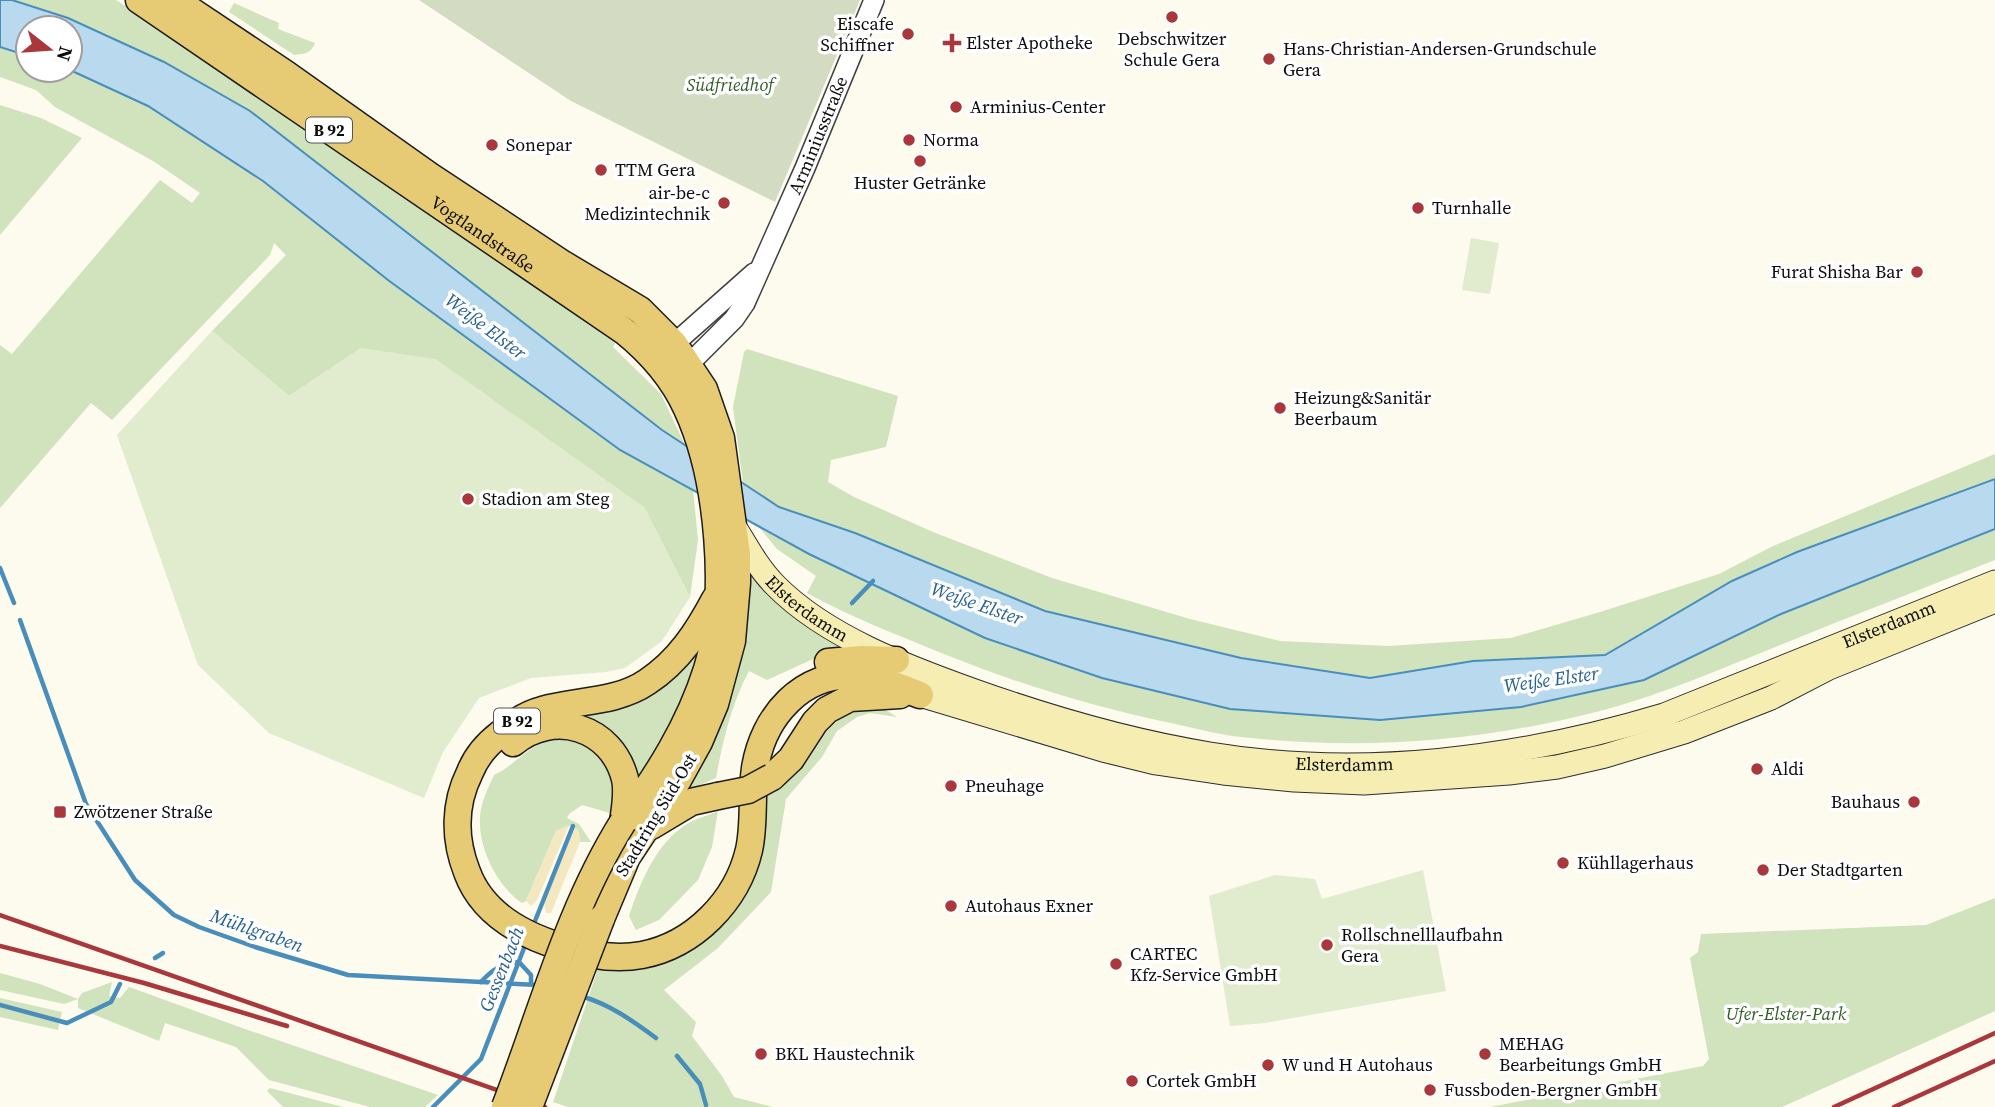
<svg xmlns="http://www.w3.org/2000/svg" width="1995" height="1107" font-family="'Source Serif 4',serif">
  <style>
    .green { fill: #d0e3bc }
    .sand { fill: #f3e8c0 }
    .cemetery { fill: #d3dcc2 }
    .pitch { fill: #e1ebcd }
    .water { fill: #b9daee; stroke: #498ebb; stroke-width: 2 }
    .lines { fill: none; stroke-linecap: round; stroke-linejoin: round }
    .stream { stroke: #498ebb; stroke-width: 4.5 }
    .tertiary-casing { stroke: #3f3f3f; stroke-width: 22 }
    .secondary-casing { stroke: #2e2e2e; stroke-width: 25 }
    .primary-casing { stroke: #1d1d1d; stroke-width: 29 }
    .tertiary { stroke: #fff; stroke-width: 19 }
    .secondary { stroke: #f5edb1; stroke-width: 23 }
    .primary { stroke: #e7cb74; stroke-width: 26 }
    .rail { stroke: #aa373c; stroke-width: 4.5 }
    .primary-bridge-casing { stroke: #1d1d1d; stroke-width: 29; stroke-linecap: butt }
    .primary-bridge { stroke: #e7cb74; stroke-width: 26 }
    .poi-dot { fill: #aa373c; stroke: #fff; stroke-width: 2.5 }
    .labels { text-anchor: middle; stroke-width: 7; stroke-linejoin: round; paint-order: stroke }
    .shield { fill: #fff; stroke: #555; stroke-width: 2 }
    .shield-label { font-size: 16px; font-weight: bold; fill: #0c0c0c }
    .poi-label { font-size: 18px; fill: #0c0c0c; stroke: #fff; text-anchor: start }
    .park-label { font-size: 18px; font-style: italic; fill: #305b25; stroke: #fff }
    .street-label { font-size: 18px; fill: #0c0c0c; stroke: #fff }
    .water-label { font-size: 19px; font-style: italic; fill: #26608e; stroke: #fff }
  </style>
  <rect width="100%" height="100%" fill="#fdfaee"/>
  <g class="green">
    <path d="M 12,0 L 116,0 L 178,40 L 595,324 L 616,342 L 613,347 L 661,394 L 685,445 L 662,430 L 250,111 L 164,62 L 68,18 Z"/>
    <path d="M 234,3 L 279,23 L 278,29 L 315,43 C 311,53 305,54 294,55 L 229,12 Z"/>
    <path d="M 0,47 L 28,56 L 28,70 L 70,70 L 148,106 L 263,181 L 388,280 L 620,450 L 693,489 L 698,540 L 690,597 L 644,507 L 361,348 L 289,396 L 212,331 L 286,255 L 274,243 L 270,255 L 112,420 L 91,403 L 0,508 L 0,345 L 12,354 L 160,180 L 192,203 L 200,193 L 153,161 L 55,107 L 36,90 L 0,77 Z"/>
    <path d="M 0,105 L 41,118 L 82,138 L 0,235 Z"/>
    <path d="M 747,349 L 898,396 L 886,447 L 831,460 L 828,482 L 854,497 L 933,532 L 1052,578 L 1190,619 L 1280,641 L 1388,646 L 1511,638 L 1600,612 L 1719,574 L 1773,546 L 1995,454 L 1995,479 L 1797,552 L 1732,581 L 1605,655 L 1473,661 L 1370,678 L 1241,658 L 1045,611 L 855,533 L 779,507 L 743,483 L 733,407 L 744,352 Z"/>
    <path d="M 759,527 L 809,554 L 984,638 L 1102,678 L 1230,709 L 1644,680 L 1781,614 L 1995,529 L 1995,560 C 1920,590 1843,619 1768,650 C 1708,674 1656,697 1592,713 C 1481,741 1364,750 1251,738 C 1224,736 1197,729 1171,723 C 1093,707 1018,684 944,654 C 898,635 850,617 807,593 L 816,576 L 777,549 Z"/>
    <path d="M 748,569 L 854,651 L 824,654 L 767,680 L 749,671 C 731,705 723,740 716,778 L 679,794 L 702,763 L 726,701 Z"/>
    <path d="M 697,648 L 703,651 L 693,686 L 633,794 L 630,777 L 551,715 Z"/>
    <path d="M 861,709 L 884,709 L 897,717 L 870,713 L 857,717 L 837,731 L 822,757 L 786,799 L 771,892 L 718,948 L 664,990 L 696,1022 L 692,1036 L 722,1076 L 734,1097 L 773,1107 L 568,1107 L 553,1102 L 599,966 L 675,956 L 763,834 L 767,795 C 779,787 791,779 801,768 C 823,743 825,720 861,709 Z"/>
    <path d="M 557,739 C 601,740 618,774 610,813 L 582,805 L 569,814 L 567,818 L 579,824 L 591,842 L 580,842 L 578,830 L 569,826 L 556,831 L 526,901 L 522,903 C 497,886 478,848 480,817 C 481,802 488,788 494,775 C 519,763 527,744 557,739 Z"/>
    <path d="M 718,811 L 712,847 L 698,880 L 659,920 L 636,930 L 629,916 C 640,883 656,843 687,824 C 696,818 708,816 718,811 Z"/>
    <path d="M 1995,898 L 1995,1011 L 1782,1107 L 1490,1107 L 1703,1066 L 1709,1059 L 1690,958 L 1698,952 L 1701,934 L 1926,925 Z"/>
    <path d="M 0,973 L 40,984 L 78,999 L 82,993 L 112,982 L 109,996 L 120,998 L 129,987 L 245,1029 L 438,1095 L 425,1107 L 370,1107 L 269,1080 L 236,1047 L 165,1023 L 159,1041 L 78,1008 L 78,999 L 64,1004 L 0,990 Z"/>
    <path d="M 0,998 L 62,1012 L 58,1030 L 0,1017 Z"/>
    <path d="M 270,1088 L 343,1107 L 283,1107 L 267,1091 Z"/>
  </g>
  <g class="sand">
    <path d="M 569,825 L 537,900 L 531,906 L 526,901 L 556,831 Z"/>
    <path d="M 575,828 L 578,829 L 580,842 L 551,913 L 546,913 L 544,903 Z"/>
  </g>
  <path class="cemetery" d="M 419,0 L 860,0 L 775,202 L 571,101 Z"/>
  <g class="pitch">
    <path d="M 1471,238 L 1499,243 L 1490,294 L 1462,290 Z"/>
    <path d="M 212,331 L 289,396 L 361,348 L 436,359 L 644,507 L 690,597 L 662,641 L 625,668 L 606,672 L 531,678 L 479,698 L 443,752 L 424,798 L 269,733 L 198,665 L 117,435 Z"/>
    <path d="M 1423,870 L 1446,991 L 1265,1023 L 1230,1026 L 1209,896 L 1275,875 L 1315,879 L 1322,899 Z"/>
  </g>
  <path class="water" d="M 0,0 L 12,0 L 68,18 L 164,62 L 250,111 L 662,430 L 779,507 L 855,533 L 1045,611 L 1241,658 L 1370,678 L 1473,661 L 1605,655 L 1732,581 L 1797,552 L 1995,479 L 1995,529 L 1781,614 L 1644,680 L 1521,707 L 1380,720 L 1230,709 L 1102,678 L 985,638 L 809,554 L 620,450 L 388,280 L 263,181 L 148,106 L 70,70 L 70,28 L 28,28 L 28,56 L 0,47 Z"/>
  <g class="lines">
    <g class="stream">
      <path d="M 0,568 L 14,603"/>
      <path d="M 852,603 L 873,581"/>
      <path d="M 20,620 L 86,804 L 135,880 L 174,915 L 199,927 L 255,947 L 348,975 L 537,985"/>
      <path d="M 533,926 L 573,826"/>
      <path d="M 155,958 L 163,953"/>
      <path d="M 481,982 C 492,970 501,963 519,962 L 531,975 L 531,984"/>
      <path d="M 580,996 C 608,1003 633,1021 656,1038"/>
      <path d="M 0,1005 L 67,1023 L 111,1002 L 120,984"/>
      <path d="M 677,1056 L 700,1084 L 706,1105"/>
      <path d="M 433,1107 L 481,1059 L 526,943"/>
    </g>
    <g class="tertiary-casing">
      <g id="tertiary">
        <path d="M 674,344 L 754,273"/>
        <path id="s1" d="M 689,364 L 734,319 L 745,303 L 805,168 L 874,0"/>
      </g>
    </g>
    <g class="secondary-casing">
      <g id="secondary">
        <path id="s2" d="M 733,524 C 746,545 758,568 775,585 C 826,637 908,667 975,691 C 1051,718 1130,741 1210,754 C 1361,779 1518,759 1664,715 L 1995,582"/>
        <path d="M 920,695 L 1103,750 L 1156,763 L 1223,773 L 1294,780 L 1364,783 L 1509,773 L 1557,767 L 1605,756 L 1684,732 L 1771,698 L 1829,668 L 1995,601"/>
      </g>
    </g>
    <g class="primary-casing">
      <g id="primary">
        <path id="s3" d="M 139,0 L 624,331 C 650,352 673,378 687,409 C 719,478 729,597 707,669 C 689,726 658,775 623,822"/>
        <path d="M 175,0 L 286,74 L 430,176 L 563,264 L 640,310 L 674,344 L 704,389 L 721,438 L 737,555 L 737,583 L 732,641 L 715,704 L 699,742 L 678,780 L 627,857 L 601,919"/>
        <path d="M 715,599 C 698,631 679,661 647,682 C 616,703 577,700 542,710 C 526,714 513,723 500,734 C 487,744 476,757 470,772 C 454,804 454,839 467,872 C 482,913 522,935 562,947 C 587,955 615,960 642,955 C 694,945 737,901 749,850 C 755,823 751,795 755,768 C 763,717 802,671 858,676 C 880,679 900,687 920,695"/>
        <path d="M 828,662 L 862,659 L 896,660"/>
        <path d="M 513,743 C 554,709 612,727 625,779 C 628,793 625,808 623,822"/>
        <path d="M 772,777 L 791,759 L 815,722 L 827,710 L 850,698 L 900,695"/>
        <path d="M 651,826 L 691,802 L 718,796"/>
      </g>
    </g>
    <use href="#tertiary" class="tertiary"/>
    <use href="#secondary" class="secondary"/>
    <use href="#primary" class="primary"/>
    <g class="rail">
      <path d="M 0,915 L 545,1107"/>
      <path d="M 0,946 L 144,983 L 287,1026"/>
      <path d="M 1834,1107 L 1995,1033"/>
      <path d="M 1894,1107 L 1995,1061"/>
    </g>
    <g class="primary-bridge-casing">
      <g id="primary-bridge">
        <path d="M 718,796 L 748,790 L 772,777"/>
        <path d="M 505,1107 C 542,1011 568,910 623,822"/>
        <path d="M 529,1107 L 601,919"/>
      </g>
    </g>
    <use href="#primary-bridge" class="primary-bridge"/>
  </g>
  <g class="poi-dot">
    <circle cx="1172" cy="17" r="7"/>
    <circle cx="908" cy="34" r="7"/>
    <path d="M948.5 32.5h7v7h7v7h-7v7h-7v-7h-7v-7h7z"/>
    <circle cx="1269" cy="59" r="7"/>
    <circle cx="956" cy="107" r="7"/>
    <circle cx="909" cy="140" r="7"/>
    <circle cx="492" cy="145" r="7"/>
    <circle cx="920" cy="161" r="7"/>
    <circle cx="601" cy="170" r="7"/>
    <circle cx="724" cy="203" r="7"/>
    <circle cx="1418" cy="208" r="7"/>
    <circle cx="1917" cy="272" r="7"/>
    <circle cx="1280" cy="408" r="7"/>
    <circle cx="468" cy="499" r="7"/>
    <circle cx="1757" cy="769" r="7"/>
    <circle cx="951" cy="786" r="7"/>
    <circle cx="1914" cy="802" r="7"/>
    <rect x="53" y="805" width="14" height="14" rx="3.5"/>
    <circle cx="1563" cy="863" r="7"/>
    <circle cx="1763" cy="870" r="7"/>
    <circle cx="951" cy="906" r="7"/>
    <circle cx="1327" cy="945" r="7"/>
    <circle cx="1116" cy="964" r="7"/>
    <circle cx="761" cy="1054" r="7"/>
    <circle cx="1485" cy="1054" r="7"/>
    <circle cx="1268" cy="1065" r="7"/>
    <circle cx="1132" cy="1081" r="7"/>
    <circle cx="1430" cy="1090" r="7"/>
  </g>
  <g class="labels">
    <g class="shield">
      <rect x="306" y="117.5" width="46" height="25" rx="5"/>
      <rect x="494" y="708.5" width="46" height="25" rx="5"/>
    </g>
    <g class="shield-label">
      <text x="329" y="136">B 92</text>
      <text x="517" y="727">B 92</text>
    </g>
    <g class="poi-label">
      <text x="894" y="30" text-anchor="end">Eiscafe<tspan x="894" dy="21">Schiffner</tspan></text>
      <text x="1172" y="45" text-anchor="middle">Debschwitzer<tspan x="1172" dy="21">Schule Gera</tspan></text>
      <text x="966" y="49">Elster Apotheke</text>
      <text x="1283" y="55">Hans-Christian-Andersen-Grundschule<tspan x="1283" dy="21">Gera</tspan></text>
      <text x="970" y="113">Arminius-Center</text>
      <text x="923" y="146">Norma</text>
      <text x="506" y="151">Sonepar</text>
      <text x="615" y="176">TTM Gera</text>
      <text x="920" y="189" text-anchor="middle">Huster Getränke</text>
      <text x="710" y="199" text-anchor="end">air-be-c<tspan x="710" dy="21">Medizintechnik</tspan></text>
      <text x="1432" y="214">Turnhalle</text>
      <text x="1903" y="278" text-anchor="end">Furat Shisha Bar</text>
      <text x="1294" y="404">Heizung&amp;Sanitär<tspan x="1294" dy="21">Beerbaum</tspan></text>
      <text x="482" y="505">Stadion am Steg</text>
      <text x="1771" y="775">Aldi</text>
      <text x="965" y="792">Pneuhage</text>
      <text x="1900" y="808" text-anchor="end">Bauhaus</text>
      <text x="74" y="818">Zwötzener Straße</text>
      <text x="1577" y="869">Kühllagerhaus</text>
      <text x="1777" y="876">Der Stadtgarten</text>
      <text x="965" y="912">Autohaus Exner</text>
      <text x="1341" y="941">Rollschnelllaufbahn<tspan x="1341" dy="21">Gera</tspan></text>
      <text x="1130" y="960">CARTEC<tspan x="1130" dy="21">Kfz-Service GmbH</tspan></text>
      <text x="1499" y="1050">MEHAG<tspan x="1499" dy="21">Bearbeitungs GmbH</tspan></text>
      <text x="775" y="1060">BKL Haustechnik</text>
      <text x="1282" y="1071">W und H Autohaus</text>
      <text x="1146" y="1087">Cortek GmbH</text>
      <text x="1444" y="1096">Fussboden-Bergner GmbH</text>
    </g>
    <g class="park-label">
      <text x="730" y="91">Südfriedhof</text>
      <text x="1786" y="1020">Ufer-Elster-Park</text>
    </g>
    <g class="street-label">
      <text dy="6" stroke="none"><textPath href="#s1" startOffset="266">Arminiusstraße</textPath></text>
      <text dy="6" stroke="none"><textPath href="#s3" startOffset="416">Vogtlandstraße</textPath></text>
      <text dy="6" stroke="none"><textPath href="#s2" startOffset="114">Elsterdamm</textPath></text>
      <text dy="6" stroke="none"><textPath href="#s2" startOffset="1248">Elsterdamm</textPath></text>
      <text dy="6" stroke="none"><textPath href="#s2" startOffset="681">Elsterdamm</textPath></text>
      <text transform="translate(656 815) rotate(-59)" y="6">Stadtring Süd-Ost</text>
    </g>
    <g class="water-label">
      <text transform="translate(486 326) rotate(37)" y="7">Weiße Elster</text>
      <text transform="translate(977 603) rotate(19)" y="7">Weiße Elster</text>
      <text transform="translate(1551 679) rotate(-8)" y="7">Weiße Elster</text>
      <text transform="translate(257 930) rotate(19)" y="7">Mühlgraben</text>
      <text transform="translate(501 969) rotate(-68)" y="7">Gessenbach</text>
    </g>
  </g>
  <g transform="translate(49 49) rotate(107)"><circle r="33" fill="#ffffff" stroke="#9e9e9e" stroke-width="2"/>
  <path d="M0-5L12 26L0 18L-12 26Z" fill="#aa373c"/>
  <text y="-10" font-size="19" font-weight="bold" text-anchor="middle" fill="#0c0c0c">N</text>
  </g>
</svg>
